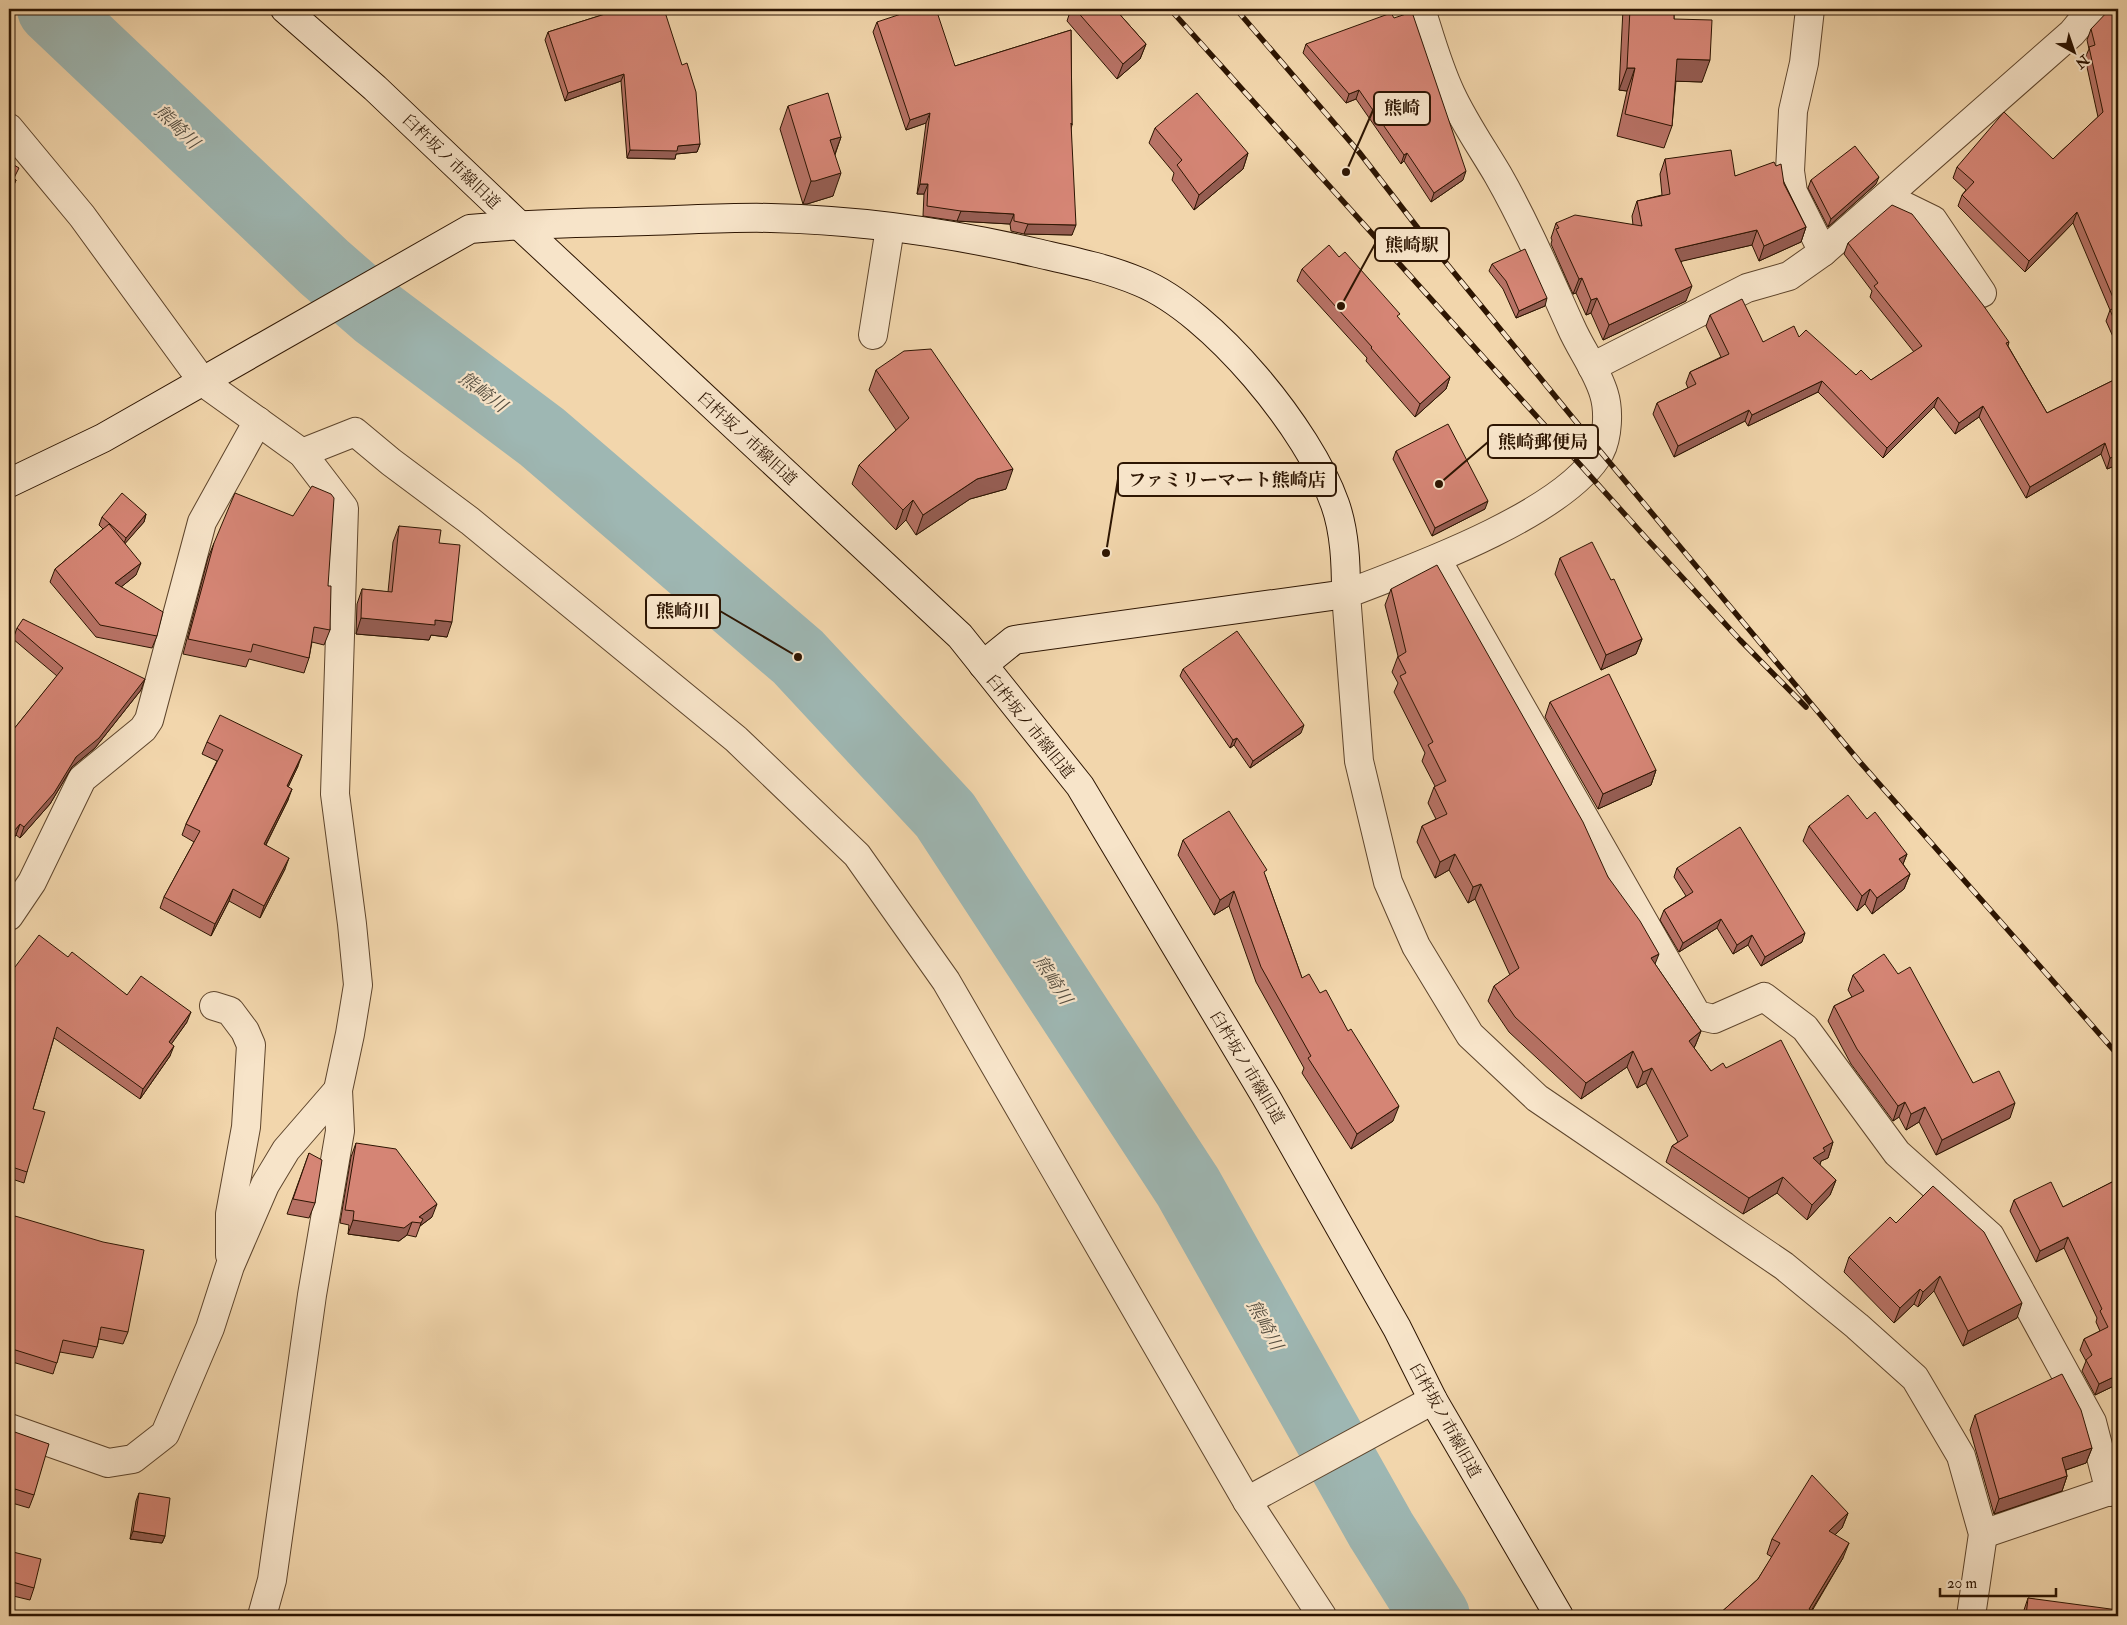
<svg xmlns="http://www.w3.org/2000/svg" width="2127" height="1625" font-family="'IM FELL Double Pica','Noto Serif JP',serif">
  <style>
    .lines { fill: none; stroke-linecap: round; stroke-linejoin: round }
    .river { stroke: #9eb7b3; stroke-width: 70 }
    .street-casing { stroke: #5e452c; stroke-width: 30 }
    .secondary-casing { stroke: #2d1502; stroke-width: 30 }
    .street { stroke: #f7e4c9; stroke-width: 28 }
    .secondary { stroke: #f7e4c9; stroke-width: 28 }
    .rail-casing { stroke: #2d1502; stroke-width: 5.5 }
    .rail { stroke: #f7e4c9; stroke-width: 4; stroke-dasharray: 11; stroke-linecap: butt }
    .wall { fill: #b77265; stroke: #2d1502 }
    .shaded-wall { fill: #955d52; stroke: #2d1502 }
    .building { fill: #d58575; stroke: #2d1502 }
    .labels { text-anchor: middle; stroke-width: 4.5; stroke-linejoin: round; paint-order: stroke }
    .street-label { font-size: 16px; fill: #2d1502; stroke: #f7e4c9 }
    .water-label { font-size: 18px; font-style: italic; fill: #554e40; stroke: #f7e4c9 }
    .leader { fill: none; stroke: #2d1502; stroke-width: 2 }
    .callout-dot { fill: #2d1502; stroke: #f7e4c9; stroke-width: 2 }
    .callout { fill: #f7e4c9; stroke: #2d1502; stroke-width: 2 }
    .callout-label { font-size: 18px; text-anchor: middle; font-weight: bold; fill: #2d1502 }
  </style>
  <rect width="100%" height="100%" fill="#f2d6ac"/>
  <filter id="stains"><feTurbulence type="fractalNoise" baseFrequency=".004" numOctaves="4"/><feColorMatrix values="0 0 0 0 .2 0 0 0 0 .09 0 0 0 0 .02 0 0 0 .5 -.17"/></filter>
  <radialGradient id="worn" r=".72"><stop offset=".6" stop-color="#630" stop-opacity="0"/><stop offset="1" stop-color="#630" stop-opacity=".3"/></radialGradient>
  <g class="lines">
    <path class="river" d="M 52,9 L 324,267 L 378,314 L 542,437 L 798,657 L 945,815 L 1188,1187 L 1381,1530 L 1435,1616"/>
    <g class="street-casing">
      <g id="street">
        <path d="M 1421,9 C 1430,37 1438,67 1451,94 C 1464,122 1482,148 1498,175 C 1526,224 1548,276 1571,327 C 1581,350 1597,370 1604,394 C 1609,410 1608,437 1600,452 C 1565,514 1412,569 1346,594 L 1359,761 L 1388,882 L 1416,946 L 1470,1035 L 1537,1098 L 1784,1266 L 1857,1326 L 1915,1378 L 1961,1456 L 1983,1534 L 1971,1616"/>
        <path d="M 1810,9 L 1804,63 L 1793,111 L 1790,171 L 1793,192 L 1823,252"/>
        <path d="M 9,128 L 82,216 L 203,382 L 302,453 L 344,508 L 335,794 L 352,924 L 358,985 L 350,1034 L 338,1090 L 340,1131 L 312,1295 L 272,1580 L 262,1616"/>
        <path d="M 1886,197 L 1933,220 L 1982,293"/>
        <path d="M 873,335 L 890,228"/>
        <path d="M 1592,367 L 1747,288 L 1789,276 L 1823,252 L 2072,33 L 2092,9"/>
        <path d="M 302,453 L 355,432 L 391,462 L 470,521 L 736,739 L 857,855 L 946,981 L 1247,1501 L 1322,1616"/>
        <path d="M 1437,560 L 1697,1015 L 1714,1019 L 1764,997 L 1805,1028 L 1897,1153 L 1990,1236 L 2092,1422 L 2110,1492"/>
        <path d="M 9,916 L 32,882 L 82,779 L 143,729 L 149,720 L 202,522 L 258,421"/>
        <path d="M 214,1006 L 230,1011 L 245,1031 L 251,1045 L 246,1127 L 230,1214 L 230,1255"/>
        <path d="M 9,1428 L 108,1463 L 133,1459 L 165,1434 L 210,1328 L 230,1266 L 265,1185 L 286,1150 L 338,1090"/>
        <path d="M 1247,1501 L 1433,1400"/>
        <path d="M 1983,1534 L 2118,1488"/>
      </g>
    </g>
    <g class="secondary-casing">
      <g id="secondary">
        <path d="M 285,9 L 375,88 L 518,224 L 960,636 L 1080,786 L 1266,1097 L 1397,1328 L 1433,1400 L 1559,1616"/>
        <path d="M 9,483 L 103,438 L 470,229 C 529,223 588,223 647,221 C 688,220 729,217 771,218 C 858,220 951,233 1037,253 C 1072,261 1107,268 1140,282 C 1213,312 1309,430 1335,504 C 1345,532 1346,565 1346,594 L 1014,640 L 983,665"/>
      </g>
    </g>
    <use href="#street" class="street"/>
    <use href="#secondary" class="secondary"/>
    <g class="rail-casing">
      <g id="rail">
        <path d="M 1170,9 L 1647,539 L 1740,640 L 1806,707"/>
        <path d="M 1236,9 L 1359,152 L 1424,236 L 1600,451 L 1859,761 L 2118,1055"/>
      </g>
    </g>
    <use href="#rail" class="rail"/>
  </g>
  <g class="wall">
    <path d="M 621,9 L 700,144 L 697,152 L 676,154 L 675,159 L 627,158 L 621,81 L 565,101 L 545,40 L 548,32 Z"/>
    <path d="M 1071,9 L 1115,9 L 1146,44 L 1140,59 L 1117,79 L 1067,21 Z"/>
    <path d="M 1623,9 L 1674,9 L 1674,19 L 1702,82 L 1676,81 L 1672,126 L 1664,148 L 1617,136 L 1627,91 L 1619,90 Z"/>
    <path d="M 2118,9 L 2118,348 L 2106,321 L 2110,310 L 2073,223 L 2025,272 L 1958,206 L 1962,195 L 1966,190 L 1953,178 L 1957,167 L 2053,159 L 2098,117 L 2085,58 L 2089,49 L 2087,40 L 2091,29 Z"/>
    <path d="M 877,22 L 955,66 L 1071,30 L 1072,125 L 1071,129 L 1072,235 L 1024,234 L 1011,231 L 1010,224 L 957,221 L 923,216 L 924,194 L 917,194 L 926,123 L 906,130 L 873,32 Z"/>
    <path d="M 1306,44 L 1463,180 L 1431,202 L 1404,161 L 1401,164 L 1356,99 L 1346,103 L 1303,53 Z"/>
    <path d="M 788,106 L 841,137 L 835,155 L 833,196 L 807,204 L 803,204 L 780,129 Z"/>
    <path d="M 1155,128 L 1248,153 L 1243,169 L 1194,210 L 1172,180 L 1174,173 L 1149,143 Z"/>
    <path d="M 1665,159 L 1735,176 L 1776,166 L 1806,227 L 1801,242 L 1759,261 L 1752,245 L 1681,261 L 1686,301 L 1603,340 L 1591,313 L 1586,315 L 1576,293 L 1573,294 L 1551,244 L 1552,240 L 1551,238 L 1556,223 L 1633,225 L 1632,216 L 1637,201 L 1662,195 L 1660,174 Z"/>
    <path d="M 1811,180 L 1876,184 L 1828,227 L 1808,188 Z"/>
    <path d="M 1848,243 L 2009,342 L 2008,346 L 2047,413 L 2118,378 L 2118,467 L 2117,465 L 2107,469 L 2101,454 L 2026,498 L 1979,417 L 1955,434 L 1934,407 L 1883,458 L 1818,392 L 1748,426 L 1745,421 L 1674,457 L 1653,414 L 1657,403 L 1688,388 L 1686,383 L 1690,372 L 1721,357 L 1706,326 L 1710,315 L 1763,342 L 1799,337 L 1856,375 L 1871,380 L 1914,352 L 1870,297 L 1872,291 L 1844,254 Z"/>
    <path d="M 1339,257 L 1450,377 L 1446,389 L 1415,417 L 1366,361 L 1367,358 L 1297,281 L 1302,269 Z"/>
    <path d="M 1492,264 L 1545,306 L 1516,318 L 1503,289 L 1489,271 Z"/>
    <path d="M 876,370 L 1006,489 L 970,499 L 916,535 L 906,520 L 896,530 L 852,484 L 859,465 L 896,430 L 869,390 Z"/>
    <path d="M 1396,451 L 1485,509 L 1432,536 L 1393,459 Z"/>
    <path d="M 146,514 L 144,522 L 125,543 L 136,575 L 121,587 L 157,636 L 152,648 L 96,637 L 50,582 L 55,569 L 103,529 L 99,525 L 102,517 Z"/>
    <path d="M 293,516 L 328,586 L 330,630 L 324,645 L 312,642 L 309,658 L 304,673 L 249,659 L 246,667 L 183,654 L 208,558 L 214,543 Z"/>
    <path d="M 399,526 L 439,543 L 447,637 L 431,635 L 429,640 L 356,634 L 357,604 L 362,589 L 388,592 L 393,542 Z"/>
    <path d="M 1560,558 L 1611,580 L 1642,639 L 1636,654 L 1601,670 L 1555,574 Z"/>
    <path d="M 1391,589 L 1608,877 L 1655,964 L 1701,1031 L 1695,1046 L 1694,1048 L 1711,1071 L 1726,1068 L 1833,1142 L 1828,1158 L 1821,1161 L 1820,1165 L 1836,1180 L 1830,1195 L 1807,1220 L 1777,1193 L 1743,1214 L 1666,1162 L 1672,1146 L 1678,1142 L 1646,1083 L 1637,1088 L 1627,1067 L 1581,1099 L 1509,1032 L 1488,1001 L 1494,986 L 1510,975 L 1475,899 L 1468,903 L 1449,870 L 1435,878 L 1417,842 L 1422,826 L 1436,819 L 1428,803 L 1434,787 L 1435,786 L 1422,761 L 1425,753 L 1394,692 L 1398,683 L 1392,672 L 1398,656 L 1385,605 Z"/>
    <path d="M 17,628 L 141,690 L 95,748 L 72,767 L 50,804 L 20,838 L 16,835 L 9,844 L 9,735 L 57,676 L 13,639 Z"/>
    <path d="M 1183,669 L 1301,733 L 1250,768 L 1234,745 L 1230,748 L 1180,676 Z"/>
    <path d="M 1550,702 L 1656,770 L 1651,785 L 1598,809 L 1545,717 Z"/>
    <path d="M 207,742 L 298,766 L 288,787 L 288,800 L 266,845 L 285,869 L 260,918 L 229,901 L 211,936 L 160,908 L 164,897 L 194,842 L 182,835 L 186,824 L 217,761 L 202,754 Z"/>
    <path d="M 1867,819 L 1907,854 L 1903,864 L 1910,874 L 1904,889 L 1872,914 L 1865,904 L 1857,911 L 1803,841 L 1809,826 Z"/>
    <path d="M 1183,840 L 1265,875 L 1302,978 L 1393,1121 L 1351,1149 L 1302,1073 L 1304,1068 L 1256,982 L 1229,906 L 1214,915 L 1178,855 Z"/>
    <path d="M 1677,868 L 1802,942 L 1761,966 L 1748,945 L 1733,954 L 1717,928 L 1679,952 L 1660,920 L 1664,910 L 1686,896 L 1674,877 Z"/>
    <path d="M 68,957 L 127,995 L 187,1022 L 171,1044 L 170,1056 L 140,1099 L 54,1038 L 33,1109 L 27,1172 L 24,1183 L 9,1178 L 9,975 Z"/>
    <path d="M 1898,974 L 1973,1083 L 2010,1118 L 1936,1155 L 1919,1122 L 1906,1130 L 1899,1117 L 1893,1121 L 1851,1064 L 1828,1021 L 1834,1006 L 1852,997 L 1848,990 L 1853,975 Z"/>
    <path d="M 356,1143 L 432,1217 L 420,1226 L 416,1237 L 407,1235 L 399,1241 L 348,1234 L 349,1225 L 340,1223 L 351,1157 Z"/>
    <path d="M 309,1153 L 315,1203 L 309,1218 L 287,1214 Z"/>
    <path d="M 2118,1179 L 2118,1384 L 2095,1395 L 2082,1371 L 2086,1361 L 2080,1350 L 2084,1339 L 2100,1331 L 2096,1322 L 2097,1318 L 2064,1248 L 2036,1262 L 2010,1211 L 2014,1200 L 2063,1207 Z"/>
    <path d="M 15,1216 L 128,1332 L 123,1344 L 99,1339 L 97,1347 L 93,1358 L 60,1352 L 53,1374 L 9,1361 L 9,1235 Z"/>
    <path d="M 1896,1223 L 2017,1318 L 1963,1346 L 1934,1291 L 1918,1307 L 1914,1304 L 1894,1323 L 1844,1272 L 1849,1257 Z"/>
    <path d="M 1975,1415 L 2092,1448 L 2086,1463 L 2066,1470 L 2067,1476 L 2062,1491 L 1994,1514 L 1970,1430 Z"/>
    <path d="M 9,1430 L 34,1495 L 29,1508 L 12,1503 Z"/>
    <path d="M 2118,1443 L 2118,1461 L 2116,1451 Z"/>
    <path d="M 139,1493 L 165,1536 L 162,1543 L 130,1539 L 136,1501 Z"/>
    <path d="M 1848,1513 L 1842,1528 L 1835,1535 L 1843,1558 L 1812,1611 L 1816,1614 L 1815,1616 L 1717,1616 L 1758,1579 L 1772,1557 L 1767,1554 L 1772,1539 Z"/>
    <path d="M 9,1551 L 34,1588 L 30,1600 L 9,1595 Z"/>
    <path d="M 2028,1598 L 2118,1616 L 2022,1616 Z"/>
  </g>
  <g class="shaded-wall">
    <path d="M 1972,9 L 2005,9 L 1971,11 Z"/>
    <path d="M 1146,44 L 1140,59 L 1117,79 L 1123,64 Z"/>
    <path d="M 1677,59 L 1710,60 L 1702,82 L 1669,81 Z"/>
    <path d="M 1627,68 L 1635,68 L 1627,91 L 1619,90 Z"/>
    <path d="M 624,74 L 621,81 L 565,101 L 568,93 Z"/>
    <path d="M 1359,90 L 1356,99 L 1346,103 L 1349,94 Z"/>
    <path d="M 930,113 L 926,123 L 906,130 L 910,120 Z"/>
    <path d="M 841,137 L 833,159 L 830,140 Z"/>
    <path d="M 700,144 L 697,152 L 676,154 L 675,159 L 627,158 L 630,150 Z"/>
    <path d="M 1248,153 L 1243,169 L 1194,210 L 1199,195 Z"/>
    <path d="M 1407,153 L 1404,161 L 1401,164 L 1404,155 Z"/>
    <path d="M 1466,171 L 1463,180 L 1431,202 L 1434,193 Z"/>
    <path d="M 841,173 L 833,196 L 807,204 L 803,204 L 811,181 Z"/>
    <path d="M 1879,177 L 1876,184 L 1828,227 L 1831,219 Z"/>
    <path d="M 16,180 L 10,195 L 9,198 L 9,193 Z"/>
    <path d="M 920,184 L 928,184 L 924,194 L 917,194 Z"/>
    <path d="M 961,211 L 1014,214 L 1010,224 L 957,221 Z"/>
    <path d="M 2077,212 L 2073,223 L 2025,272 L 2029,261 Z"/>
    <path d="M 1028,224 L 1076,225 L 1072,235 L 1024,234 Z"/>
    <path d="M 1806,227 L 1801,242 L 1759,261 L 1764,246 Z"/>
    <path d="M 1757,230 L 1752,245 L 1670,264 L 1675,249 Z"/>
    <path d="M 1582,278 L 1576,293 L 1573,294 L 1579,279 Z"/>
    <path d="M 1692,286 L 1686,301 L 1603,340 L 1609,325 Z"/>
    <path d="M 1547,298 L 1545,306 L 1516,318 L 1519,311 Z"/>
    <path d="M 1597,298 L 1591,313 L 1586,315 L 1591,300 Z"/>
    <path d="M 1450,377 L 1446,389 L 1415,417 L 1420,404 Z"/>
    <path d="M 1822,381 L 1818,392 L 1748,426 L 1752,415 Z"/>
    <path d="M 1938,397 L 1934,407 L 1883,458 L 1887,448 Z"/>
    <path d="M 1983,406 L 1979,417 L 1955,434 L 1959,423 Z"/>
    <path d="M 1749,410 L 1745,421 L 1674,457 L 1678,446 Z"/>
    <path d="M 2105,443 L 2101,454 L 2026,498 L 2030,487 Z"/>
    <path d="M 2118,455 L 2118,462 L 2117,465 L 2107,469 L 2110,458 Z"/>
    <path d="M 1013,469 L 1006,489 L 970,499 L 916,535 L 923,515 L 977,479 Z"/>
    <path d="M 913,500 L 906,520 L 896,530 L 903,510 Z"/>
    <path d="M 1488,501 L 1485,509 L 1432,536 L 1435,528 Z"/>
    <path d="M 146,514 L 144,522 L 123,546 L 126,538 Z"/>
    <path d="M 141,563 L 136,575 L 110,596 L 115,583 Z"/>
    <path d="M 361,618 L 435,620 L 452,622 L 447,637 L 431,635 L 429,640 L 356,634 Z"/>
    <path d="M 1642,639 L 1636,654 L 1601,670 L 1606,655 Z"/>
    <path d="M 145,679 L 141,690 L 95,748 L 72,767 L 50,804 L 20,838 L 24,827 L 76,757 Z"/>
    <path d="M 1304,725 L 1301,733 L 1250,768 L 1253,761 Z"/>
    <path d="M 1237,738 L 1234,745 L 1230,748 L 1233,740 Z"/>
    <path d="M 302,755 L 298,766 L 283,798 L 287,786 Z"/>
    <path d="M 1656,770 L 1651,785 L 1598,809 L 1603,794 Z"/>
    <path d="M 292,789 L 288,800 L 260,856 L 264,844 Z"/>
    <path d="M 20,824 L 16,835 L 9,844 L 9,837 Z"/>
    <path d="M 1455,854 L 1449,870 L 1435,878 L 1440,862 Z"/>
    <path d="M 1907,854 L 1901,869 L 1899,859 Z"/>
    <path d="M 289,858 L 285,869 L 260,918 L 264,906 Z"/>
    <path d="M 1910,874 L 1904,889 L 1872,914 L 1877,898 Z"/>
    <path d="M 1481,884 L 1475,899 L 1468,903 L 1473,887 Z"/>
    <path d="M 233,889 L 229,901 L 211,936 L 215,924 Z"/>
    <path d="M 1870,889 L 1865,904 L 1857,911 L 1862,896 Z"/>
    <path d="M 1234,891 L 1229,906 L 1214,915 L 1220,900 Z"/>
    <path d="M 1721,919 L 1717,928 L 1679,952 L 1683,943 Z"/>
    <path d="M 1805,933 L 1802,942 L 1761,966 L 1765,957 Z"/>
    <path d="M 1752,935 L 1748,945 L 1733,954 L 1737,945 Z"/>
    <path d="M 1659,954 L 1653,969 L 1651,958 Z"/>
    <path d="M 191,1012 L 187,1022 L 165,1053 L 169,1042 Z"/>
    <path d="M 1701,1031 L 1695,1046 L 1683,1057 L 1689,1041 Z"/>
    <path d="M 174,1046 L 170,1056 L 140,1099 L 143,1089 Z"/>
    <path d="M 1633,1051 L 1627,1067 L 1581,1099 L 1586,1083 Z"/>
    <path d="M 1652,1068 L 1646,1083 L 1637,1088 L 1643,1072 Z"/>
    <path d="M 1905,1102 L 1899,1117 L 1893,1121 L 1898,1106 Z"/>
    <path d="M 2015,1103 L 2010,1118 L 1936,1155 L 1942,1140 Z"/>
    <path d="M 1399,1106 L 1393,1121 L 1351,1149 L 1357,1134 Z"/>
    <path d="M 1925,1107 L 1919,1122 L 1906,1130 L 1911,1114 Z"/>
    <path d="M 1833,1142 L 1828,1158 L 1821,1161 L 1819,1167 L 1813,1158 L 1823,1148 Z"/>
    <path d="M 1783,1177 L 1777,1193 L 1743,1214 L 1749,1198 Z"/>
    <path d="M 1836,1180 L 1830,1195 L 1807,1220 L 1812,1205 Z"/>
    <path d="M 437,1204 L 432,1217 L 420,1226 L 421,1223 L 419,1217 Z"/>
    <path d="M 353,1220 L 412,1222 L 407,1235 L 399,1241 L 348,1234 Z"/>
    <path d="M 2068,1237 L 2064,1248 L 2036,1262 L 2040,1251 Z"/>
    <path d="M 1940,1276 L 1934,1291 L 1918,1307 L 1923,1292 Z"/>
    <path d="M 1920,1289 L 1914,1304 L 1894,1323 L 1900,1308 Z"/>
    <path d="M 2022,1303 L 2017,1318 L 1963,1346 L 1968,1331 Z"/>
    <path d="M 2118,1375 L 2118,1384 L 2095,1395 L 2099,1384 Z"/>
    <path d="M 2092,1448 L 2086,1463 L 2057,1473 L 2062,1458 Z"/>
    <path d="M 2067,1476 L 2062,1491 L 1994,1514 L 1999,1499 Z"/>
    <path d="M 1848,1513 L 1842,1528 L 1823,1546 L 1829,1531 Z"/>
    <path d="M 133,1531 L 165,1536 L 162,1543 L 130,1539 Z"/>
    <path d="M 1849,1543 L 1843,1558 L 1808,1616 L 1809,1609 Z"/>
  </g>
  <g class="building">
    <path d="M 621,9 L 664,9 L 682,65 L 687,63 L 696,92 L 700,144 L 678,146 L 677,151 L 630,150 L 624,74 L 568,93 L 548,32 Z"/>
    <path d="M 916,9 L 936,9 L 955,66 L 1071,30 L 1072,125 L 1071,123 L 1076,225 L 1028,224 L 1014,221 L 1014,214 L 961,211 L 927,206 L 928,184 L 920,184 L 930,113 L 910,120 L 877,22 Z"/>
    <path d="M 1075,9 L 1115,9 L 1146,44 L 1123,64 Z"/>
    <path d="M 1630,9 L 1674,9 L 1674,19 L 1712,20 L 1710,60 L 1677,59 L 1672,126 L 1625,114 L 1635,68 L 1627,68 Z"/>
    <path d="M 2110,9 L 2118,9 L 2118,329 L 2110,310 L 2117,307 L 2077,212 L 2029,261 L 1962,195 L 1974,182 L 1957,167 L 2004,112 L 2053,159 L 2103,112 L 2089,47 L 2095,45 L 2091,29 Z"/>
    <path d="M 1412,12 L 1466,171 L 1434,193 L 1407,153 L 1404,155 L 1359,90 L 1349,94 L 1306,44 L 1391,13 L 1394,18 Z"/>
    <path d="M 828,93 L 841,137 L 830,140 L 841,173 L 815,181 L 811,181 L 788,106 Z"/>
    <path d="M 1197,93 L 1248,153 L 1199,195 L 1177,165 L 1182,160 L 1155,128 Z"/>
    <path d="M 1855,146 L 1879,177 L 1831,219 L 1811,180 Z"/>
    <path d="M 1731,150 L 1735,176 L 1774,162 L 1776,166 L 1781,164 L 1784,184 L 1806,227 L 1764,246 L 1757,230 L 1675,249 L 1692,286 L 1609,325 L 1597,298 L 1591,300 L 1582,278 L 1579,279 L 1556,229 L 1559,228 L 1556,223 L 1575,215 L 1642,226 L 1637,201 L 1670,194 L 1665,159 Z"/>
    <path d="M 9,162 L 19,168 L 14,178 L 16,180 L 9,193 Z"/>
    <path d="M 1892,205 L 1912,214 L 1983,305 L 2009,342 L 2006,343 L 2047,413 L 2118,378 L 2118,455 L 2110,458 L 2105,443 L 2030,487 L 1983,406 L 1959,423 L 1938,397 L 1887,448 L 1822,381 L 1752,415 L 1749,410 L 1678,446 L 1657,403 L 1696,384 L 1690,372 L 1729,354 L 1710,315 L 1742,299 L 1763,342 L 1794,326 L 1799,337 L 1806,330 L 1856,375 L 1861,370 L 1871,380 L 1922,346 L 1874,286 L 1878,283 L 1848,243 Z"/>
    <path d="M 1329,245 L 1339,257 L 1345,252 L 1400,314 L 1397,316 L 1450,377 L 1420,404 L 1371,348 L 1372,347 L 1302,269 Z"/>
    <path d="M 1525,249 L 1547,298 L 1519,311 L 1506,281 L 1492,264 Z"/>
    <path d="M 931,349 L 1013,469 L 977,479 L 923,515 L 913,500 L 903,510 L 859,465 L 909,418 L 876,370 L 904,351 Z"/>
    <path d="M 1448,424 L 1488,501 L 1435,528 L 1396,451 Z"/>
    <path d="M 312,486 L 331,494 L 334,498 L 328,586 L 331,586 L 330,630 L 314,627 L 309,658 L 253,644 L 251,652 L 188,639 L 214,543 L 235,493 L 293,516 Z"/>
    <path d="M 122,493 L 146,514 L 126,538 L 102,517 Z"/>
    <path d="M 109,524 L 141,563 L 115,583 L 163,612 L 157,636 L 100,625 L 55,569 Z"/>
    <path d="M 399,526 L 441,530 L 439,543 L 460,545 L 452,622 L 435,620 L 435,625 L 361,618 L 362,589 L 392,592 Z"/>
    <path d="M 1592,542 L 1611,580 L 1614,579 L 1642,639 L 1606,655 L 1560,558 Z"/>
    <path d="M 1437,565 L 1583,822 L 1608,877 L 1640,921 L 1659,954 L 1651,958 L 1701,1031 L 1689,1041 L 1711,1071 L 1723,1063 L 1726,1068 L 1781,1040 L 1833,1142 L 1823,1148 L 1825,1151 L 1813,1158 L 1836,1180 L 1812,1205 L 1783,1177 L 1749,1198 L 1672,1146 L 1688,1136 L 1652,1068 L 1643,1072 L 1633,1051 L 1586,1083 L 1515,1017 L 1494,986 L 1519,968 L 1481,884 L 1473,887 L 1455,854 L 1440,862 L 1422,826 L 1447,814 L 1434,787 L 1446,781 L 1428,745 L 1433,742 L 1400,676 L 1406,673 L 1398,657 L 1406,652 L 1391,589 Z"/>
    <path d="M 23,619 L 145,679 L 99,738 L 76,757 L 54,793 L 24,827 L 20,824 L 9,837 L 9,735 L 63,668 L 17,628 Z"/>
    <path d="M 1237,631 L 1304,725 L 1253,761 L 1237,738 L 1233,740 L 1183,669 Z"/>
    <path d="M 1609,674 L 1656,770 L 1603,794 L 1550,702 Z"/>
    <path d="M 220,715 L 302,755 L 287,786 L 292,789 L 264,844 L 289,858 L 264,906 L 233,889 L 215,924 L 164,897 L 200,831 L 186,824 L 223,750 L 207,742 Z"/>
    <path d="M 1848,795 L 1867,819 L 1875,812 L 1907,854 L 1899,859 L 1910,874 L 1877,898 L 1870,889 L 1862,896 L 1809,826 Z"/>
    <path d="M 1229,811 L 1267,870 L 1264,872 L 1302,978 L 1309,974 L 1320,993 L 1326,990 L 1348,1031 L 1351,1029 L 1399,1106 L 1357,1134 L 1308,1058 L 1311,1056 L 1261,967 L 1234,891 L 1220,900 L 1183,840 Z"/>
    <path d="M 1740,827 L 1805,933 L 1765,957 L 1752,935 L 1737,945 L 1721,919 L 1683,943 L 1664,910 L 1693,892 L 1677,868 Z"/>
    <path d="M 39,935 L 68,957 L 72,952 L 127,995 L 141,976 L 191,1012 L 169,1042 L 174,1046 L 143,1089 L 57,1027 L 33,1109 L 45,1112 L 27,1172 L 9,1166 L 9,975 Z"/>
    <path d="M 1884,954 L 1898,974 L 1910,967 L 1973,1083 L 1999,1071 L 2015,1103 L 1942,1140 L 1925,1107 L 1911,1114 L 1905,1102 L 1898,1106 L 1857,1049 L 1834,1006 L 1864,991 L 1853,975 Z"/>
    <path d="M 356,1143 L 396,1149 L 437,1204 L 419,1217 L 423,1219 L 421,1223 L 412,1222 L 404,1228 L 353,1220 L 354,1211 L 345,1210 Z"/>
    <path d="M 309,1153 L 322,1160 L 315,1203 L 293,1199 Z"/>
    <path d="M 2118,1179 L 2118,1375 L 2099,1384 L 2086,1360 L 2092,1355 L 2084,1339 L 2108,1327 L 2100,1311 L 2102,1309 L 2068,1237 L 2040,1251 L 2014,1200 L 2051,1182 L 2063,1207 Z"/>
    <path d="M 1933,1186 L 1984,1232 L 2022,1303 L 1968,1331 L 1940,1276 L 1923,1292 L 1920,1289 L 1900,1308 L 1849,1257 L 1890,1217 L 1896,1223 Z"/>
    <path d="M 15,1216 L 103,1242 L 144,1250 L 128,1332 L 101,1327 L 97,1347 L 63,1340 L 57,1363 L 9,1348 L 9,1238 Z"/>
    <path d="M 2062,1374 L 2081,1410 L 2092,1448 L 2062,1458 L 2067,1476 L 1999,1499 L 1975,1415 Z"/>
    <path d="M 9,1430 L 49,1444 L 34,1495 L 15,1489 L 9,1517 Z"/>
    <path d="M 1812,1475 L 1848,1513 L 1829,1531 L 1849,1543 L 1809,1609 L 1816,1614 L 1814,1616 L 1717,1616 L 1758,1579 L 1780,1543 L 1772,1539 Z"/>
    <path d="M 139,1493 L 170,1498 L 165,1536 L 133,1531 Z"/>
    <path d="M 9,1551 L 41,1559 L 34,1588 L 9,1581 Z"/>
    <path d="M 2028,1598 L 2118,1610 L 2118,1614 L 2113,1616 L 2026,1616 Z"/>
  </g>
  <g class="labels">
    <g class="street-label">
      <text transform="translate(452 161) rotate(44)" y="6">臼杵坂ノ市線旧道</text>
      <text transform="translate(748 438) rotate(43)" y="6">臼杵坂ノ市線旧道</text>
      <text transform="translate(1031 726) rotate(51)" y="6">臼杵坂ノ市線旧道</text>
      <text transform="translate(1248 1067) rotate(59)" y="6">臼杵坂ノ市線旧道</text>
      <text transform="translate(1446 1420) rotate(61)" y="6">臼杵坂ノ市線旧道</text>
    </g>
    <g class="water-label">
      <text transform="translate(177 127) rotate(44)" y="6">熊崎川</text>
      <text transform="translate(483 392) rotate(37)" y="6">熊崎川</text>
      <text transform="translate(1053 980) rotate(57)" y="6">熊崎川</text>
      <text transform="translate(1265 1325) rotate(61)" y="6">熊崎川</text>
    </g>
  </g>
  <path class="leader" d="M1346 172L1374 108M1341 306L1375 244M1439 484L1488 442M1106 553L1118 479M798 657L720 611"/>
  <g class="callout-dot">
    <circle cx="1346" cy="172" r="5"/>
    <circle cx="1341" cy="306" r="5"/>
    <circle cx="1439" cy="484" r="5"/>
    <circle cx="1106" cy="553" r="5"/>
    <circle cx="798" cy="657" r="5"/>
  </g>
  <g class="callout">
    <rect x="1374" y="92" width="56" height="33" rx="5"/>
    <rect x="1375" y="228" width="74" height="33" rx="5"/>
    <rect x="1488" y="425" width="110" height="33" rx="5"/>
    <rect x="1118" y="463" width="218" height="33" rx="5"/>
    <rect x="646" y="595" width="74" height="33" rx="5"/>
  </g>
  <g class="callout-label">
    <text x="1402" y="114">熊崎</text>
    <text x="1412" y="251">熊崎駅</text>
    <text x="1543" y="448">熊崎郵便局</text>
    <text x="1227" y="486">ファミリーマート熊崎店</text>
    <text x="683" y="617">熊崎川</text>
  </g>
  <rect width="2127" height="1625" fill="none" stroke="#f2d6ac" stroke-width="30"/>
  <rect x="10" y="10" width="2107" height="1605" fill="none" stroke="#2d1502" stroke-width="2.5"/>
  <rect x="15" y="15" width="2097" height="1595" fill="none" stroke="#2d1502"/>
  <g transform="translate(2074 52) rotate(140)" stroke="#f7e4c9" stroke-width="4" paint-order="stroke">
  <path d="M0-4L9 19L0 12L-9 19Z" fill="#2d1502"/>
  <text y="-8" font-size="14" font-weight="bold" text-anchor="middle" fill="#2d1502">N</text>
  </g>
  <path d="M1940 1588v8h116v-8" fill="none" stroke="#2d1502" stroke-width="2.5"/>
  <text x="1947" y="1588" font-size="15" fill="#2d1502" stroke="#f7e4c9" stroke-width="4" paint-order="stroke">20 m</text>
  <rect width="100%" height="100%" filter="url(#stains)"/>
  <rect width="100%" height="100%" fill="url(#worn)"/>
</svg>
